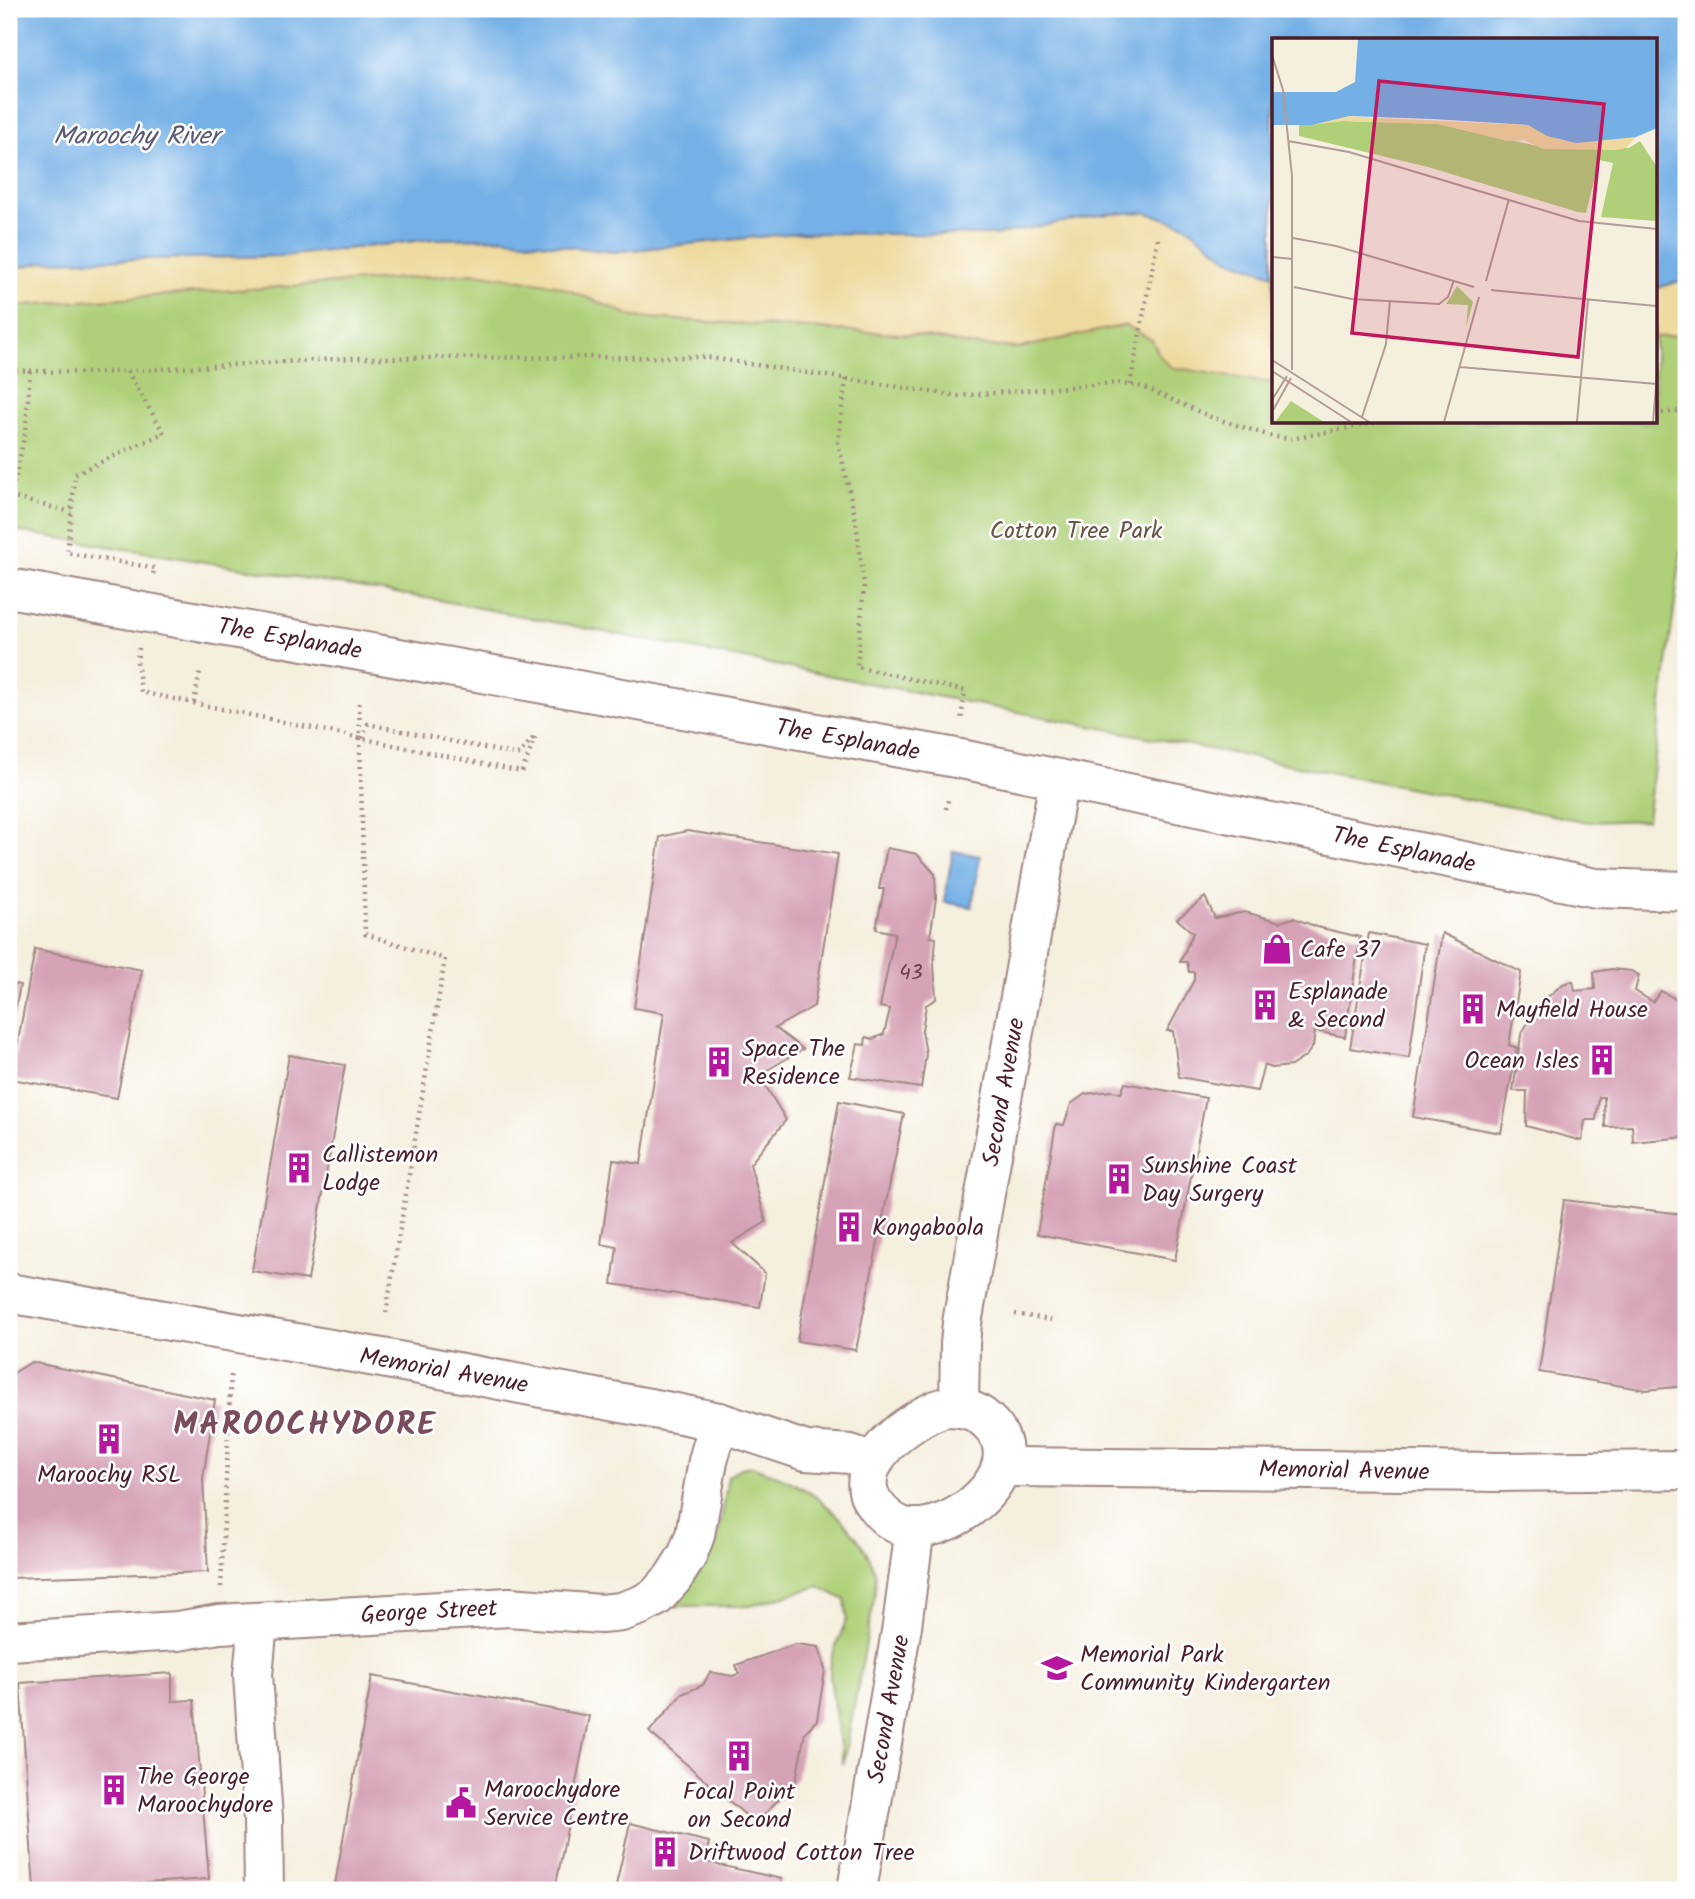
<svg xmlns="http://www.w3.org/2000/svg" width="1695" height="1899" font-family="Kalam,sans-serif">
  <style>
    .green { fill: #afd078; stroke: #7c7852; stroke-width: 2 }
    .sand { fill: #eeda9e; stroke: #9c7c64; stroke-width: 2 }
    .water { fill: #74b0e6; stroke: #5f6888; stroke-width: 2 }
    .building { fill: #d6a2b6 }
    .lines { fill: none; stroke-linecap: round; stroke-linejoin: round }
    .minor-casing { stroke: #a08784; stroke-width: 42 }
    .tertiary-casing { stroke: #a08784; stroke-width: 42 }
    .path { stroke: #a08784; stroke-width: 4.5; stroke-dasharray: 2 5; stroke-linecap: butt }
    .minor { stroke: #fff; stroke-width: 38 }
    .tertiary { stroke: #fff; stroke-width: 38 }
    .labels { text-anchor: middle; stroke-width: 5; stroke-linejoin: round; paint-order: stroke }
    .number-label { font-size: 21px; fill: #6d404e }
    .park-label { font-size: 24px; fill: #685442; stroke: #fff }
    .street-label { font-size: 24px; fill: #4a1f2b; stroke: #fff }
    .poi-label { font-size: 24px; fill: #4a1f2b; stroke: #fff; text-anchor: start }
    .water-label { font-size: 26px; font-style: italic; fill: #5b5976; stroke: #fff }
    .district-label { font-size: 32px; font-weight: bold; letter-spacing: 2px; fill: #7b4d5c; stroke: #fff }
    .inset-road { fill: none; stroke: #b19c96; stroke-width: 2 }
    .view { fill: #c2185b; fill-opacity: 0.15; stroke: #c2185b; stroke-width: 3.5 }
    .inset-edge { fill: none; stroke: #4a1f2b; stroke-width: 3.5 }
  </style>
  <rect width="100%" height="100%" fill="#fff"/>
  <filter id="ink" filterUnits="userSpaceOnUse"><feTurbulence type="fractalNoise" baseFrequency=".0143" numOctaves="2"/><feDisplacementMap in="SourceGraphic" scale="14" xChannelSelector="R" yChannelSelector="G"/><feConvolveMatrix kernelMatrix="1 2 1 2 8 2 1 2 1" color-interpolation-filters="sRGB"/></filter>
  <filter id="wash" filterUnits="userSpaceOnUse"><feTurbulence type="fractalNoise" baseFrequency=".00686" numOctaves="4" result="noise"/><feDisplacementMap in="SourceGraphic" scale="28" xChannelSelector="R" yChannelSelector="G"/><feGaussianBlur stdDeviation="1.57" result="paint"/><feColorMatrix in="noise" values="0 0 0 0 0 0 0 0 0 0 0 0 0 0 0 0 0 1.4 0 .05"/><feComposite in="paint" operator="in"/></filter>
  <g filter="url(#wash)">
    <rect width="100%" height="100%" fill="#f5efde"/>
    <g class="green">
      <path d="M 476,273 L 556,285 L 635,317 L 916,335 L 970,345 L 1019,348 L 1125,325 L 1152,340 L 1160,356 L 1263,382 L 1273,381 L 1273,422 L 1655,422 L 1655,337 L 1686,335 L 1686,516 L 1647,820 L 1588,822 L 438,600 L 9,530 L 9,306 Z"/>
      <path d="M 752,1466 C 767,1473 783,1477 797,1485 C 826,1500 868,1541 875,1574 C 877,1584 874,1596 873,1606 L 843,1764 L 830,1678 L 831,1659 L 847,1618 L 845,1600 L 819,1586 L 750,1606 L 672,1606 C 690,1584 713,1560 719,1532 C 723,1514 725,1495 728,1477 L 740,1468 Z"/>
    </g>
    <g class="sand">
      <path d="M 1145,212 L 1185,225 L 1229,259 L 1273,275 L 1273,381 L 1263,382 L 1171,367 L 1160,356 L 1152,340 L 1125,325 L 1019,348 L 970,345 L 916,335 L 635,317 L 556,285 L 476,273 L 9,306 L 9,270 L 46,261 L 283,256 L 433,239 L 500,238 L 613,252 L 796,233 Z"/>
      <path d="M 1686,280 L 1686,335 L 1655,337 L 1655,288 Z"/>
    </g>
    <g class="water">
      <path d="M 9,9 L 1686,9 L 1686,280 L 1655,288 L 1655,40 L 1273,40 L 1273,275 L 1229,259 L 1185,225 L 1145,212 L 1107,214 L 993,235 L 796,233 L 613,252 L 500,238 L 433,239 L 283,256 L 46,261 L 9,270 Z"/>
      <path d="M 953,851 L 980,856 L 972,907 L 944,902 Z"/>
    </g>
    <g id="blocks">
      <g class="building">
        <path d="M 687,831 L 838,854 L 814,1006 L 775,1028 L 803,1049 L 759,1075 L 786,1120 L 750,1164 L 766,1222 L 732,1243 L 765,1273 L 760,1307 L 612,1284 L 617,1247 L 601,1244 L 613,1160 L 641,1164 L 664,1013 L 634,1008 L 660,837 Z"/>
        <path d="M 887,848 L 917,854 L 935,874 L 936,898 L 930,937 L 936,938 L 934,963 L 936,999 L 926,1005 L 922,1030 L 926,1054 L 921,1088 L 850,1077 L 858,1044 L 865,1045 L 866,1037 L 873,1039 L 884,1034 L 890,1009 L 880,1007 L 895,933 L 876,929 L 884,889 L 879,889 Z"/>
        <path d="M 1205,897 L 1215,918 L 1245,912 L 1280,922 L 1294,918 L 1317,927 L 1360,937 L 1345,1037 L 1315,1031 L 1313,1046 L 1306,1056 L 1291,1066 L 1272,1068 L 1264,1065 L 1257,1091 L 1179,1077 L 1173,1031 L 1167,1031 L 1194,980 L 1194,972 L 1189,972 L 1187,962 L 1180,962 L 1193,933 L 1177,919 Z"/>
        <path d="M 1369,933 L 1425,944 L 1409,1058 L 1350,1048 Z"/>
        <path d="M 1442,933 L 1521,972 L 1509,1045 L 1517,1048 L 1501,1133 L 1413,1117 Z"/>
        <path d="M 35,949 L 142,970 L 117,1098 L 11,1079 Z"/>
        <path d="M 1612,969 L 1631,971 L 1639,975 L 1635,991 L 1653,1002 L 1661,991 L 1677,1000 L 1686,1012 L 1686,1137 L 1633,1142 L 1632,1126 L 1605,1127 L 1604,1097 L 1599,1097 L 1596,1120 L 1585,1120 L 1582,1141 L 1526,1126 L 1527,1091 L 1513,1091 L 1521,1035 L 1538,1005 L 1563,984 L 1573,981 L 1575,991 L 1595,989 L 1594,972 Z"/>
        <path d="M 9,983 L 20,985 L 10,1038 L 9,1038 Z"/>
        <path d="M 289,1055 L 345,1065 L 308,1280 L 252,1271 Z"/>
        <path d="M 1125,1083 L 1206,1098 L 1175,1260 L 1037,1234 L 1056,1124 L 1064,1125 L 1071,1104 L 1085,1094 L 1112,1091 L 1121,1093 Z"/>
        <path d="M 839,1101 L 904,1114 L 856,1350 L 797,1341 Z"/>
        <path d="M 1564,1200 L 1682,1214 L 1686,1386 L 1646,1390 L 1539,1372 Z"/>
        <path d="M 31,1362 L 215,1400 L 203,1478 L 208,1572 L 9,1578 L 9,1376 Z"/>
        <path d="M 796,1644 L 819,1647 L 825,1670 L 817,1720 L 805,1732 L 796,1780 L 756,1824 L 649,1732 L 682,1694 L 703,1685 L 710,1672 L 732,1676 L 739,1674 L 736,1665 Z"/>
        <path d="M 172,1673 L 172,1701 L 194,1700 L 209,1879 L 34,1890 L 20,1683 Z"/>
        <path d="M 372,1676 L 589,1716 L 555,1890 L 334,1890 Z"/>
        <path d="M 630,1823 L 709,1842 L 705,1862 L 782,1879 L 779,1890 L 615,1890 Z"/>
      </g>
    </g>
  </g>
  <g filter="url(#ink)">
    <use href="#blocks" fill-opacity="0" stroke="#a08784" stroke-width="2"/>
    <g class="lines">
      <g class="minor-casing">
        <g id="minor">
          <path d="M 9,1293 L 382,1358 L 681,1414 L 719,1422 L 806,1451 L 850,1454 L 874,1462"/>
          <path d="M 1001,1467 L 1499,1472 L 1686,1470"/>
          <path d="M 258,1623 L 253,1675 L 263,1819 L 264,1890"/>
          <path d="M 9,1641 L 178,1631 L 219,1624 L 509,1607 L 601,1614 L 621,1612 L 641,1605 L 656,1597 L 673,1578 L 687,1556 L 695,1535 L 708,1461 L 719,1422"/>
        </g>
      </g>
      <g class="tertiary-casing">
        <g id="tertiary">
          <path d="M 9,588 L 956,758 L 1596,888 L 1686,891"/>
          <path d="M 945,1407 C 965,1407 978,1410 992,1426 C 1033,1473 948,1541 901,1526 C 891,1522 882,1514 876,1506 C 843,1466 912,1417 945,1407 Z"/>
          <path d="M 959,1407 L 960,1344 L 962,1323 L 1059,779"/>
          <path d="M 857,1890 L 902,1626 L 915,1528"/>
        </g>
      </g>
      <g class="path">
        <path d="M 9,370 L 92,373 L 352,358 L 705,357 L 958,396 L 1117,383 L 1143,387 L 1211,417 L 1271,436 L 1290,439 L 1380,422"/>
        <path d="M 30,371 L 26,429 L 11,497 L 71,512"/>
        <path d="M 127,371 L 164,433 L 75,474 L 67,553 L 155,568 L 153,574"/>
        <path d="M 846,379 L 838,442 L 856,521 L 864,584 L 857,667 L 965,691 L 961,721"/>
        <path d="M 1130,385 L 1158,238"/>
        <path d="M 1655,414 L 1686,410"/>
        <path d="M 139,648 L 137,660 L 141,692 L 522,772 L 536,735"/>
        <path d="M 194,703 L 200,672"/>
        <path d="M 359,703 L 365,934 L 445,959 L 386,1313"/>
        <path d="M 362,738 L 368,724 L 518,755 L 533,738"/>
        <path d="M 946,809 L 949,796"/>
        <path d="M 1015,1314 L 1051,1320"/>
        <path d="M 221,1587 L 231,1372"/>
      </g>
      <use href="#minor" class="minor"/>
      <use href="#tertiary" class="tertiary"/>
    </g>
  </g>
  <defs>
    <g id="shop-bare" transform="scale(2.415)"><path d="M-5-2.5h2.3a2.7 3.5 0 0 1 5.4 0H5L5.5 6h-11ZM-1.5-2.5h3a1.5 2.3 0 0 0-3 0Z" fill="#b5179e" stroke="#fff" stroke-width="2.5" paint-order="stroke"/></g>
    <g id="building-bare" transform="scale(2.415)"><path d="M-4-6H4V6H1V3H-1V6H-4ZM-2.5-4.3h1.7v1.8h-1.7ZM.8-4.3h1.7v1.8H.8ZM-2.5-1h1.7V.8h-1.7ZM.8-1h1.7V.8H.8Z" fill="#b5179e" stroke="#fff" stroke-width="2.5" paint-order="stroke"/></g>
    <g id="school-bare" transform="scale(2.415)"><path d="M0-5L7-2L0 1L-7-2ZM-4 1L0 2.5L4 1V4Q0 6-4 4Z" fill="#b5179e" stroke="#fff" stroke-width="2.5" paint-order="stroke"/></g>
    <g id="civic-bare" transform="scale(2.415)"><path d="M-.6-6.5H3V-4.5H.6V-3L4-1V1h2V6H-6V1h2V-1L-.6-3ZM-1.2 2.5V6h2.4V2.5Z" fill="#b5179e" stroke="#fff" stroke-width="2.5" paint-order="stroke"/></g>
  </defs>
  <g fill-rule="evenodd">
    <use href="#shop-bare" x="1277" y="949"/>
    <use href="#building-bare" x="1265" y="1005"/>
    <use href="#building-bare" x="1473" y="1009"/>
    <use href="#building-bare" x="1602" y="1060"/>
    <use href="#building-bare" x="719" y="1062"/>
    <use href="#building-bare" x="299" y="1168"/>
    <use href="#building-bare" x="1119" y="1179"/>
    <use href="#building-bare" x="849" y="1227"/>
    <use href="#building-bare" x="109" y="1439"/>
    <use href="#school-bare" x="1057" y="1668"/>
    <use href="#building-bare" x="739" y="1756"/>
    <use href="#building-bare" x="114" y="1790"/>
    <use href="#civic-bare" x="461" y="1803"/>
    <use href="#building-bare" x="665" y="1852"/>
  </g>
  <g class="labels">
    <g class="number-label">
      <text x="911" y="979">43</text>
    </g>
    <g class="park-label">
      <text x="1076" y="538">Cotton Tree Park</text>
    </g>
    <g class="street-label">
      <text transform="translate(290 638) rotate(10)" y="8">The Esplanade</text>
      <text transform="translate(848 739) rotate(10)" y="8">The Esplanade</text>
      <text transform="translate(1404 849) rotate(12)" y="8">The Esplanade</text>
      <text transform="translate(1003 1092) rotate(-80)" y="8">Second Avenue</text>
      <text transform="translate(444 1370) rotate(10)" y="8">Memorial Avenue</text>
      <text transform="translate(1344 1470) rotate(1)" y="8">Memorial Avenue</text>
      <text transform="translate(429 1611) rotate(-3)" y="8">George Street</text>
      <text transform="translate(888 1709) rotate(-80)" y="8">Second Avenue</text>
    </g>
    <g class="poi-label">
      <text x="1300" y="957">Cafe 37</text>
      <text x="1288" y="999">Esplanade<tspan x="1288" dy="28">&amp; Second</tspan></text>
      <text x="1496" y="1017">Mayfield House</text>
      <text x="742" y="1056">Space The<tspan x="742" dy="28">Residence</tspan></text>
      <text x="1579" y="1068" text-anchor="end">Ocean Isles</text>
      <text x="322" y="1162">Callistemon<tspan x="322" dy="28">Lodge</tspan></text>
      <text x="1142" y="1173">Sunshine Coast<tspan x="1142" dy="28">Day Surgery</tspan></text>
      <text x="872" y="1235">Kongaboola</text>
      <text x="109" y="1482" text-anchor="middle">Maroochy RSL</text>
      <text x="1080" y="1662">Memorial Park<tspan x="1080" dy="28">Community Kindergarten</tspan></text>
      <text x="137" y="1784">The George<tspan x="137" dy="28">Maroochydore</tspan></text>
      <text x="484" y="1797">Maroochydore<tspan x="484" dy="28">Service Centre</tspan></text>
      <text x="739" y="1799" text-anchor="middle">Focal Point<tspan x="739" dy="28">on Second</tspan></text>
      <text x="688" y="1860">Driftwood Cotton Tree</text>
    </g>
    <g class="water-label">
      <text x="136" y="144">Maroochy River</text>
    </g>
    <g class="district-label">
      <text x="305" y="1434">MAROOCHYDORE</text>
    </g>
  </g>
  <g transform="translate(1272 38)">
    <rect width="385" height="385" fill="#f5efde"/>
    <path d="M 71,83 L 166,86 L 274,110 L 357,110 L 368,103 L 385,129 L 385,183 L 329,179 L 341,125 L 327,122 L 314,175 L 306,174 L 156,129 L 27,98 L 27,87 ZM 185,248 L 201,264 L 194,289 L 196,267 L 174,266 ZM 19,363 L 52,384 L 3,384 Z" fill="#afd078"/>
    <path d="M 69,78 L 256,87 L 288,102 L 364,99 L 354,110 L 344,112 L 271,111 L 252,102 L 235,103 L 166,86 L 71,83 L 40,87 Z" fill="#eeda9e"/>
    <path d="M 86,1 L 385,1 L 385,90 L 364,99 L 304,105 L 275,98 L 256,87 L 161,81 L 77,78 L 40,87 L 0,87 L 0,54 L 64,54 L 83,44 Z" fill="#74b0e6"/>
    <path class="inset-road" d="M 0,17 L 11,52 L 20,138 L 20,332M 16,103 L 77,114 L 307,183 L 385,191M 21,200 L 64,208 L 202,249M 0,219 L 21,221M 214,243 L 237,161M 22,249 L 80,261 L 167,266 L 176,259 L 182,242M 219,252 L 384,268M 0,322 L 97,384M 188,329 L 385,346M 0,333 L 79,384M 0,362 L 15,338M 0,374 L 19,340M 90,379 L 114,306 L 118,262M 172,384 L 207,259M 305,384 L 316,262M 381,384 L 385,338"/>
    <path class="view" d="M 107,43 L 332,66 L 306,319 L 80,295 Z"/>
    <rect width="385" height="385" class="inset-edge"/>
  </g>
  <rect width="1695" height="1899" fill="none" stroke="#fff" stroke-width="35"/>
</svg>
